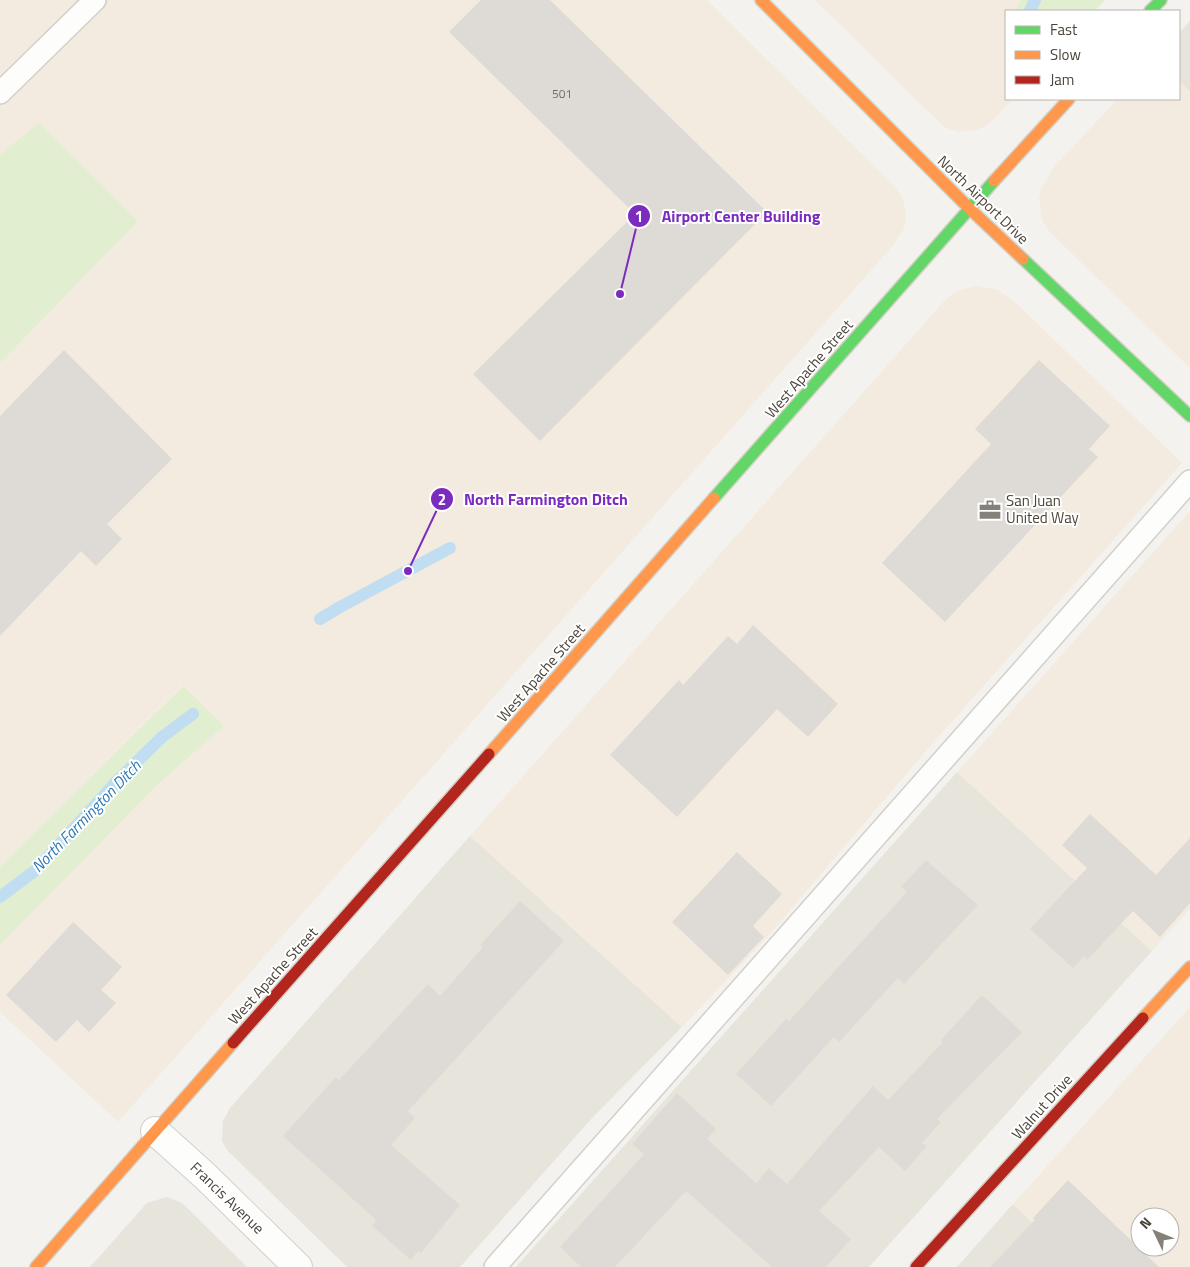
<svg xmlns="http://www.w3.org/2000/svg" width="1190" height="1267" font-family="'Titillium Web',sans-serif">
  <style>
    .residential { fill: #e7e4dc }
    .commercial { fill: #f3ebdf; fill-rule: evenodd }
    .green { fill: #e1eecf }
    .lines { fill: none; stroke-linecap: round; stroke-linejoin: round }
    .stream { stroke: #c0ddf1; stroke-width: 12 }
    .building { fill: #dedbd6 }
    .lane-casing { stroke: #d2d0cb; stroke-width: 24 }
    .street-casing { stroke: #d2d0cb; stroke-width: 30 }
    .fast-casing { stroke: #d3cfc5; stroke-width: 14 }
    .slow-casing { stroke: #d3cfc5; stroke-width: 14 }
    .jam-casing { stroke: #d3cfc5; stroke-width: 14 }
    .lane { stroke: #fdfdfc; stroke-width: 21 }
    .street { stroke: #fdfdfc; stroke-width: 28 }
    .fast { stroke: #63d668; stroke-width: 11 }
    .slow { stroke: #ff974d; stroke-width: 11 }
    .jam { stroke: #b3261e; stroke-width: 11 }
    .labels { text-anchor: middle; stroke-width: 4; stroke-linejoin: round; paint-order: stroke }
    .number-label { font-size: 12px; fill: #706a61 }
    .street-label { font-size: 15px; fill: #4b4439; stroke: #fff }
    .poi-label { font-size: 15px; fill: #4b4439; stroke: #fff; text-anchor: start }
    .water-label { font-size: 16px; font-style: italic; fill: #2e7ab2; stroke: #fff }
    .leader { fill: none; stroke: #7b2cbf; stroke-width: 2 }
    .callout-dot { fill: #7b2cbf; stroke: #fff; stroke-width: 2 }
    .mark-label { font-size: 15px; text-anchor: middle; font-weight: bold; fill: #fff }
    .callout-label { font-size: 16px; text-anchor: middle; font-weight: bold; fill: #7b2cbf; stroke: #fff; stroke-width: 4; stroke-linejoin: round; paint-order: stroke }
  </style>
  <rect width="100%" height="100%" fill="#f4f2ee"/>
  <g class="residential">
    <path d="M 1190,21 L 1190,92 L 1179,81 L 1179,33 Z"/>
    <path d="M 957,772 L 1152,951 L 869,1267 L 516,1267 Z"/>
    <path d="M 470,836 L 682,1027 L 592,1118 L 460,1267 L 347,1267 L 227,1150 L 222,1141 L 223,1121 L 230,1108 Z"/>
    <path d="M 167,1197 L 182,1203 L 247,1267 L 90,1267 L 147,1203 Z"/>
    <path d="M 1013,1204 L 1080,1267 L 957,1267 Z"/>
  </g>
  <g class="commercial">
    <path d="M 0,0 L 707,0 L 895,187 L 903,198 L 905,208 L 906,219 L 904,229 L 890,249 L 118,1122 L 0,1012 L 0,945 L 158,784 L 224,726 L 182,686 L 0,867 L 0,363 L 138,221 L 39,124 L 0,155 Z"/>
    <path d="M 815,0 L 1021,0 L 1015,11 L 1006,11 L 1006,99 L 1013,99 L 998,115 L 984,127 L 976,130 L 958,132 L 944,127 Z"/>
    <path d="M 1179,81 L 1190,92 L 1190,368 L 1050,232 L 1042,220 L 1039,199 L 1041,189 L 1054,167 L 1118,99 L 1179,99 Z"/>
    <path d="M 976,286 L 998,290 L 1014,301 L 1182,463 L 931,745 L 770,934 L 682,1027 L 470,836 L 946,299 L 956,291 Z"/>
    <path d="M 1190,511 L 1190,909 L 1152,951 L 957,772 Z"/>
    <path d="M 1190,1007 L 1190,1267 L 1080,1267 L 1013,1204 ZM 1140,1217 L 1170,1217 L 1170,1247 L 1140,1247 Z"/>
  </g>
  <g class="green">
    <path d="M 1021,0 L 1105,0 L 1095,11 L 1015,11 Z"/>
    <path d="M 39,123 L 138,221 L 0,363 L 0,155 Z"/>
    <path d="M 183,686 L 224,726 L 158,784 L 0,945 L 0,867 Z"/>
  </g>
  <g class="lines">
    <g class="stream">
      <path d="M 1030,11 L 1035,0"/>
      <path d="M 320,619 L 340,607 L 450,548"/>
      <path d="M 0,897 L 36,870 L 117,781 L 162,737 L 193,714"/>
    </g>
  </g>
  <g class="building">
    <path d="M 481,0 L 550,0 L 767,212 L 540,441 L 473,374 L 635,214 L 449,32 Z"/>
    <path d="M 64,350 L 172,459 L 107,524 L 122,539 L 96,566 L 81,551 L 0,636 L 0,416 Z"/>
    <path d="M 1039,360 L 1110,426 L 1089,449 L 1098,457 L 945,622 L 882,563 L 991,444 L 975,429 Z"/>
    <path d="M 753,625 L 838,704 L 808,737 L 777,709 L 677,817 L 610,755 L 679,680 L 683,685 L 728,636 L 737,644 Z"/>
    <path d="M 1090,814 L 1156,875 L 1190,838 L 1190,903 L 1160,937 L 1133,911 L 1087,960 L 1084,956 L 1073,968 L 1030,929 L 1087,868 L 1062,845 Z"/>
    <path d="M 737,852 L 782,894 L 753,926 L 764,937 L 728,975 L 672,922 Z"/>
    <path d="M 926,860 L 978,905 L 904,984 L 898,978 L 839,1042 L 834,1037 L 771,1106 L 736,1074 L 786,1019 L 789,1021 L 907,892 L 901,887 Z"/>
    <path d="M 520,901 L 564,941 L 408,1111 L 415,1118 L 391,1145 L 460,1205 L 421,1253 L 418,1251 L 411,1260 L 372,1226 L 376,1220 L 283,1136 L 336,1077 L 339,1080 L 428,984 L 440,996 L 483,947 L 480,945 Z"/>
    <path d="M 73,922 L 122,967 L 101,990 L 116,1003 L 89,1032 L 77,1020 L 56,1042 L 6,995 Z"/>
    <path d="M 982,995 L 1022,1032 L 937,1119 L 941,1122 L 922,1143 L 927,1146 L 905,1171 L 879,1147 L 819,1211 L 851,1239 L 826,1267 L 772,1267 L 686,1191 L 615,1267 L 581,1267 L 560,1247 L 644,1154 L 632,1144 L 677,1093 L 716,1129 L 707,1139 L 756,1183 L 769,1168 L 787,1184 L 873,1086 L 888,1100 L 943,1042 L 941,1040 Z"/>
    <path d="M 1068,1180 L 1159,1267 L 990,1267 L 1035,1220 L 1033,1218 Z"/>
  </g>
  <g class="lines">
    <g class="lane-casing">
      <g id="lane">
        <path d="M 0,93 L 95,0"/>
        <path d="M 495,1267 L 1190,481"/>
      </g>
    </g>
    <g class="street-casing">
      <path id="street" d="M 155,1131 L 204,1175 L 298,1267"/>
    </g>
    <g class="fast-casing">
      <g id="fast">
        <path d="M 1150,11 L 1161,0"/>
        <path d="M 1023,259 L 1190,416"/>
        <path d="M 714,498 L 994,181"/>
      </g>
    </g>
    <g class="slow-casing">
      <g id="slow">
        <path d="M 761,0 L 970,209 L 1023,259"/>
        <path d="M 994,181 L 1069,99"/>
        <path d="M 489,754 L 714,498"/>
        <path d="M 1143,1018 L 1190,967"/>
        <path d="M 36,1267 L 233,1043"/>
      </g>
    </g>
    <g class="jam-casing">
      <g id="jam">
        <path d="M 233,1043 L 489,754"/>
        <path d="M 916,1267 L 1143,1018"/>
      </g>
    </g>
    <use href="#lane" class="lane"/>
    <use href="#street" class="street"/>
    <use href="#fast" class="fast"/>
    <use href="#slow" class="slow"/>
    <use href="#jam" class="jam"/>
  </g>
  <defs>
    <g id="office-bare" transform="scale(1.725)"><path d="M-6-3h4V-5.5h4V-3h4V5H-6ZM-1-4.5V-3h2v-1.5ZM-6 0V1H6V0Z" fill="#868178" stroke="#fff" stroke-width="2.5" paint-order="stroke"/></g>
  </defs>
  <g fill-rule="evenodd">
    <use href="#office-bare" x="990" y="510"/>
  </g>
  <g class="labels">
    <g class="number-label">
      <text x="562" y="98">501</text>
    </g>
    <g class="street-label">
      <text transform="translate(983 200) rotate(44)" y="5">North Airport Drive</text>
      <text transform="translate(809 369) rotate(-49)" y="5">West Apache Street</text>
      <text transform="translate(541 673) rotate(-49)" y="5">West Apache Street</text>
      <text transform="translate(273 976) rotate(-48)" y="5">West Apache Street</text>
      <text transform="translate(1042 1107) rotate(-48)" y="5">Walnut Drive</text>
      <text transform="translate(227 1198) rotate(44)" y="5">Francis Avenue</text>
    </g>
    <g class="poi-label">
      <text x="1006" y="506">San Juan<tspan x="1006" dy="17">United Way</tspan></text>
    </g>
    <g class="water-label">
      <text transform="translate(86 816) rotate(-46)" y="6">North Farmington Ditch</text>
    </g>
  </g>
  <path class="leader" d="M620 294L639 216M408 571L442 499"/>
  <g class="callout-dot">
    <circle cx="620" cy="294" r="5"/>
    <circle cx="408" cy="571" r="5"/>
    <circle cx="639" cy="216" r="12"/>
    <circle cx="442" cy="499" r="12"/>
  </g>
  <g class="mark-label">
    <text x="639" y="222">1</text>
    <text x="442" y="505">2</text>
  </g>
  <g class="callout-label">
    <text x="741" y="222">Airport Center Building</text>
    <text x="546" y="505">North Farmington Ditch</text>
  </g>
  <rect x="1005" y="10" width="175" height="90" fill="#ffffff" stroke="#b7b4b0"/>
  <rect x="1015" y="26" width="25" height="8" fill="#63d668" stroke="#b7b4b0"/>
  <text x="1050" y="35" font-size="15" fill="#4b4439">Fast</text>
  <rect x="1015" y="51" width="25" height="8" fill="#ff974d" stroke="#b7b4b0"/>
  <text x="1050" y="60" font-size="15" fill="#4b4439">Slow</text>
  <rect x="1015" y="76" width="25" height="8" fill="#b3261e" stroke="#b7b4b0"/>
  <text x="1050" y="85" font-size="15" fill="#4b4439">Jam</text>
  <g transform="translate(1155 1232) rotate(313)"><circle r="24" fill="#ffffff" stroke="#b7b4b0"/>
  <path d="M0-4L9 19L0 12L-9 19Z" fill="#868178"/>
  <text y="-8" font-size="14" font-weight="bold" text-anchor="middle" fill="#4b4439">N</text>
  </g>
</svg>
